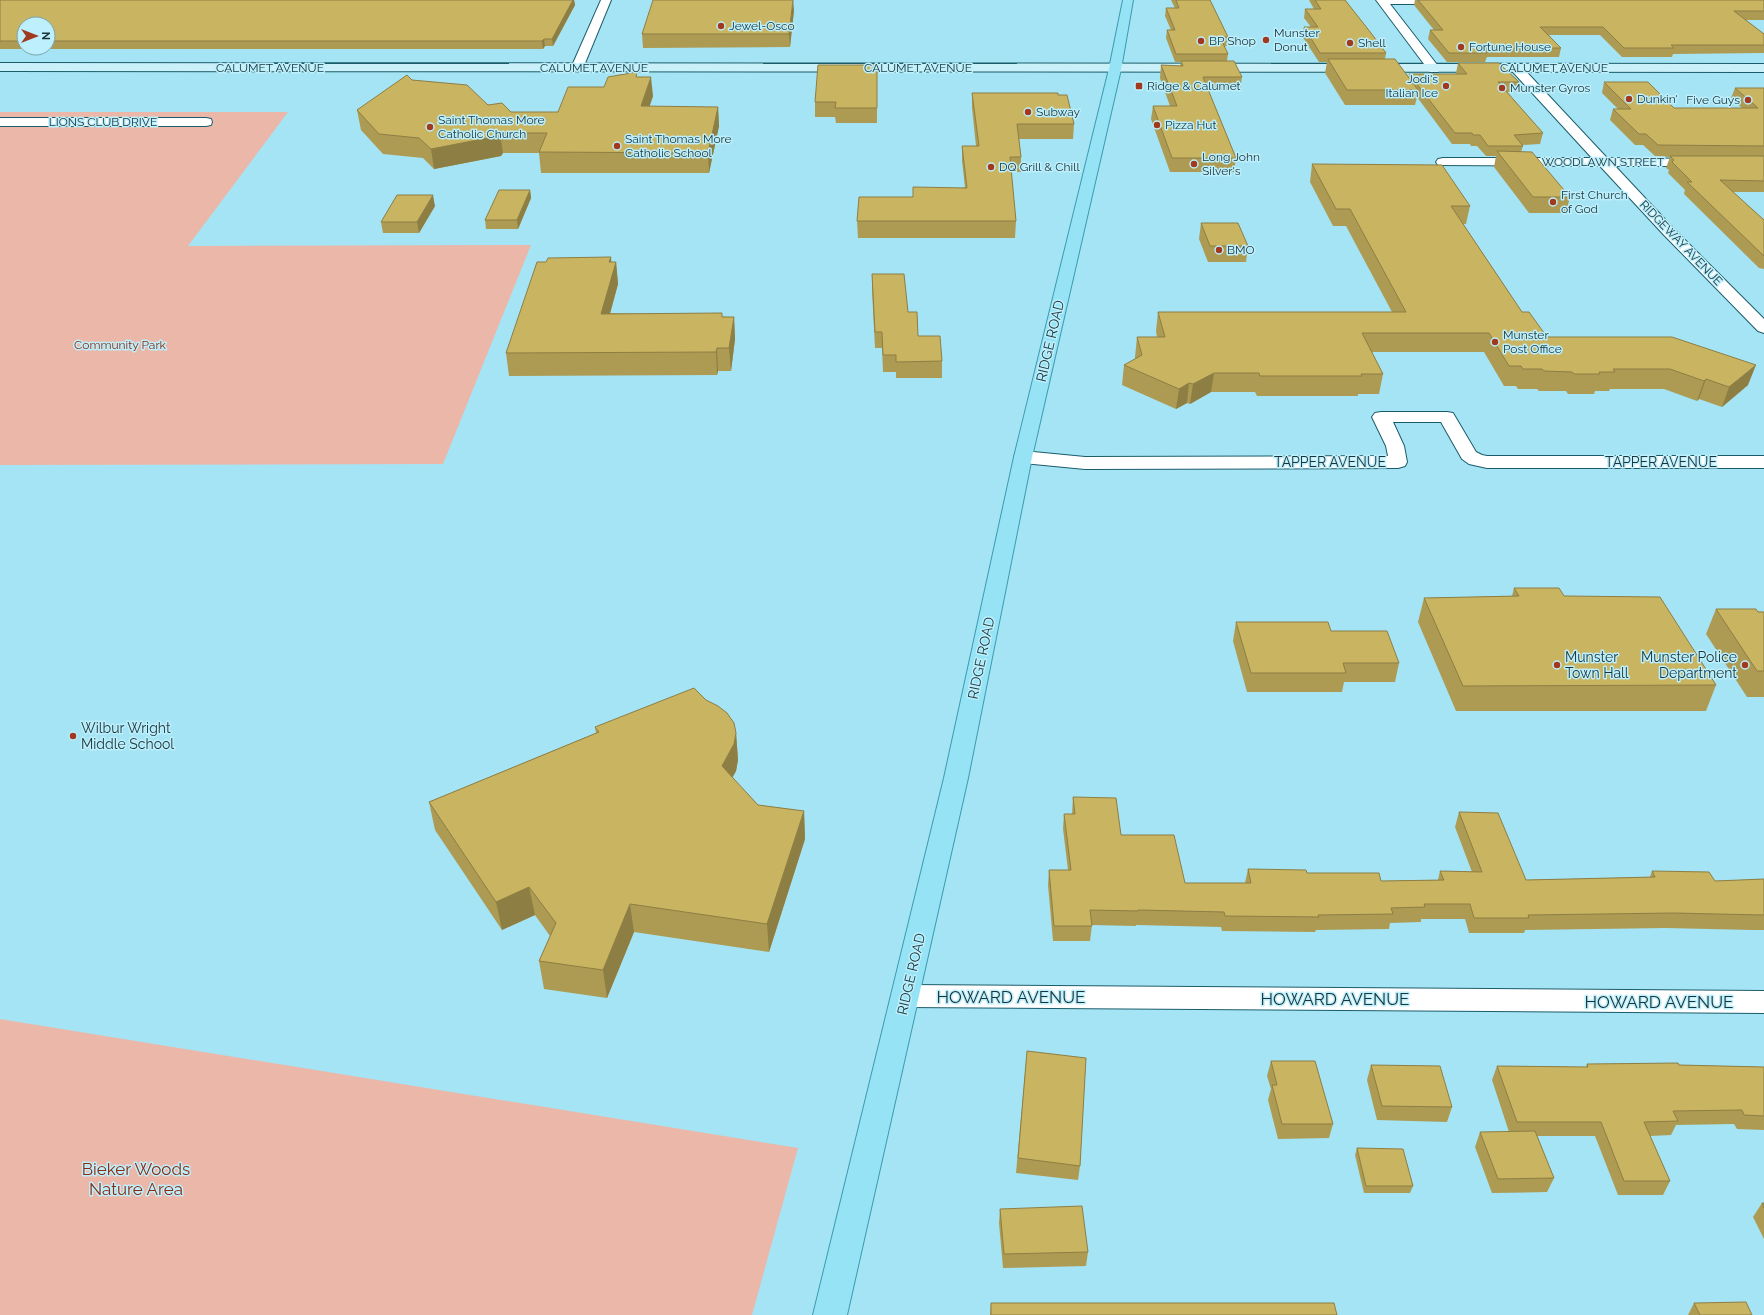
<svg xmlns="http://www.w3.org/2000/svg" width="1764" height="1315" font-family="Raleway,sans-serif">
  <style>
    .green { fill: #ebb7a9 }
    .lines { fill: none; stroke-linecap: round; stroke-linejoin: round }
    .street-casing { stroke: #1b5c6a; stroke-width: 2 }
    .secondary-casing { stroke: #1b5c6a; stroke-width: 2 }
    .primary-casing { stroke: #3c9aaf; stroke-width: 2 }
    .street { fill: #fff; fill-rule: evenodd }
    .secondary { fill: #caf1fa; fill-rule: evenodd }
    .primary { fill: #95e3f5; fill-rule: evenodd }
    .wall { fill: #ad9b53; fill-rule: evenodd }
    .shaded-wall { fill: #8d7e44 }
    .building { fill: #c9b461; stroke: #8d7e44 }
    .poi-dot { fill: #a1391e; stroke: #bdeffc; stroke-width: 1.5 }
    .labels { text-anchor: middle; stroke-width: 3; stroke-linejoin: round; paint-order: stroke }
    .far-poi-label { font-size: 12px; fill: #1a343a; stroke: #bdeffc; text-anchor: start }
    .far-street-label { font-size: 12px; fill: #1a343a; stroke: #bdeffc }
    .far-park-label { font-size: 12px; fill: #8b2a0f; stroke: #bdeffc }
    .street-label { font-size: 14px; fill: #1a343a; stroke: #bdeffc }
    .poi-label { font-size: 14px; fill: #1a343a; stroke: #bdeffc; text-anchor: start }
    .near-street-label { font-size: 17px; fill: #1a343a; stroke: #bdeffc }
    .near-park-label { font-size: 17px; fill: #8b2a0f; stroke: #bdeffc }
  </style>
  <rect width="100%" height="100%" fill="#a5e4f4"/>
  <g class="green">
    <path d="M 0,112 L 288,112 L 188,246 L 531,245 L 443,464 L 0,465 Z"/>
    <path d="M 0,1019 L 798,1148 L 752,1315 L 0,1315 Z"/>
  </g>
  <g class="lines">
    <g class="street-casing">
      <g id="street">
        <path d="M 601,0 L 611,0 L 583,68 L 581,71 L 573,71 L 571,68 Z"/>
        <path d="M 1376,0 L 1450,0 L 1449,3 L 1445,4 L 1390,4 L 1438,66 L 1440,69 L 1438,72 L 1430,72 Z"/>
        <path d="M 1516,64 L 1520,65 L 1607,158 L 1704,159 L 1706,162 L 1704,165 L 1699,166 L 1615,166 L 1674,229 L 1764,319 L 1764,333 L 1758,331 L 1664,235 L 1600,166 L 1438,165 L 1436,162 L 1438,159 L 1443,158 L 1592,158 L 1512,71 L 1510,68 L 1512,65 Z"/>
        <path d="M 0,118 L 206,118 L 211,119 L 212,122 L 211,125 L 206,126 L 0,126 Z"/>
        <path d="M 1381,412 L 1447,412 L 1453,413 L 1476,452 L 1482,455 L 1487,456 L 1764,456 L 1764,468 L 1487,468 L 1469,464 L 1462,459 L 1441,422 L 1393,422 L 1404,446 L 1407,462 L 1405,466 L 1398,468 L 1085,469 L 1023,463 L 1016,461 L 1014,457 L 1016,453 L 1023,451 L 1085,457 L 1388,456 L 1386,446 L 1372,417 L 1375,413 Z"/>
        <path d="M 906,985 L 1764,991 L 1764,1013 L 906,1007 L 896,1004 L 892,996 L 896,988 Z"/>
      </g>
    </g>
    <g class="secondary-casing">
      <path id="secondary" d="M 0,63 L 1764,64 L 1764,72 L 0,71 Z"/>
    </g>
    <g class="primary-casing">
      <path id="primary" d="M 1123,0 L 1133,0 L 1121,69 L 1032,457 L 968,778 L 847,1315 L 813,1315 L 944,778 L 1014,457 L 1109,69 Z"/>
    </g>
    <use href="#street" class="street"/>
    <use href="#secondary" class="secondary"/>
    <use href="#primary" class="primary"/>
  </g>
  <g class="wall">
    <path d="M 0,0 L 574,0 L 575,5 L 553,46 L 545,46 L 543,49 L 0,49 ZM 24,24 L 48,24 L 48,48 L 24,48 Z"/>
    <path d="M 1171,0 L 1210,0 L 1228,37 L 1227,46 L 1224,46 L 1228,54 L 1227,61 L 1242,77 L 1240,90 L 1208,90 L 1236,158 L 1234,172 L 1170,172 L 1151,119 L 1153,106 L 1170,106 L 1160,78 L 1161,65 L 1180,66 L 1181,62 L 1175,62 L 1166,38 L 1167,30 L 1171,30 L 1165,16 L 1166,8 L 1175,8 Z"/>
    <path d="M 1309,0 L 1345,0 L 1386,53 L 1385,59 L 1409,77 L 1409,74 L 1457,74 L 1456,73 L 1458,63 L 1519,82 L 1517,92 L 1507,92 L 1543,133 L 1540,144 L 1522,145 L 1523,146 L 1521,152 L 1570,197 L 1566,213 L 1529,213 L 1494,167 L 1496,156 L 1486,156 L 1477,146 L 1471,146 L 1470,144 L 1452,144 L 1417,97 L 1415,105 L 1345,105 L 1325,73 L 1327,62 L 1319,62 L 1302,36 L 1304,27 L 1311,27 L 1304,18 L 1305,9 L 1314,9 Z"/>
    <path d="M 1415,0 L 1764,0 L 1764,20 L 1745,20 L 1764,34 L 1764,53 L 1673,54 L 1672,57 L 1622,57 L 1600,35 L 1549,35 L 1561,48 L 1559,57 L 1487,57 L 1485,62 L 1447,62 L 1428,39 L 1430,30 L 1434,30 L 1414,5 Z"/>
    <path d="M 794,10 L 790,47 L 643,48 L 642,34 Z"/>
    <path d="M 877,65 L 877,123 L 836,123 L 835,117 L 815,117 L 815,102 Z"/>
    <path d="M 638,77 L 653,96 L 649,107 L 718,107 L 719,126 L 709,173 L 541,173 L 539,153 L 503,153 L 501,156 L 434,169 L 423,158 L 383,154 L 361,130 L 357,110 L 412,80 L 511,112 L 558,112 L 604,87 Z"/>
    <path d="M 1604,82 L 1674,108 L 1742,108 L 1731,98 L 1735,88 L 1764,88 L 1764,192 L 1733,192 L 1764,220 L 1764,269 L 1759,268 L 1684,194 L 1685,190 L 1668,173 L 1669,170 L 1666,168 L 1670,157 L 1655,156 L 1643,145 L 1635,145 L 1610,120 L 1613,109 L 1618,109 L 1602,93 Z"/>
    <path d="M 972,93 L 1058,95 L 1074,124 L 1073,139 L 1019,139 L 1021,157 L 1021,172 L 1011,172 L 1016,221 L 1015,238 L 858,238 L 857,221 L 965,187 L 962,161 L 962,146 L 976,146 L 972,108 Z"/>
    <path d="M 1312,164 L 1470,206 L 1466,224 L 1463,224 L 1522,312 L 1547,337 L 1748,385 L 1722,407 L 1699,399 L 1697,401 L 1664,389 L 1610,389 L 1609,391 L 1595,391 L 1594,394 L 1568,394 L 1566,391 L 1539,391 L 1537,389 L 1518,389 L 1516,386 L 1504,386 L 1484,352 L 1372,352 L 1383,374 L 1379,394 L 1358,394 L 1358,396 L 1257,396 L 1255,392 L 1211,392 L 1190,404 L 1187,403 L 1176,409 L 1122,385 L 1124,365 L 1135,359 L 1135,357 L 1137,337 L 1157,337 L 1156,331 L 1158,312 L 1392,312 L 1346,226 L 1333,226 L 1310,182 Z"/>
    <path d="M 530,190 L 531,198 L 518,229 L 486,229 L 485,220 Z"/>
    <path d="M 435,206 L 419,233 L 383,233 L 381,222 Z"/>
    <path d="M 1201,223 L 1248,246 L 1246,262 L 1208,262 L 1199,239 Z"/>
    <path d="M 611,262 L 616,262 L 618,284 L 610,313 L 734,317 L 735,339 L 731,371 L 718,371 L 717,375 L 509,376 L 506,353 Z"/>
    <path d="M 872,274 L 908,312 L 918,336 L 942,361 L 942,378 L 896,378 L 896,372 L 883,372 L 882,348 L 875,348 L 872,290 Z"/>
    <path d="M 1514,588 L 1564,596 L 1716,685 L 1706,711 L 1456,711 L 1418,622 L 1424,598 L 1512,596 Z"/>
    <path d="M 1716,609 L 1764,612 L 1764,697 L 1747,697 L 1706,634 Z"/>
    <path d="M 1236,622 L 1331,631 L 1399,663 L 1395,682 L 1344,682 L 1342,692 L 1247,692 L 1233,641 Z"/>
    <path d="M 595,727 L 736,733 L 738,760 L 736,771 L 732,778 L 758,805 L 804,811 L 805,839 L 769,952 L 634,932 L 607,998 L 544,989 L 539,961 L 550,936 L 535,915 L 502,930 L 435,830 L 429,802 L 596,733 Z"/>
    <path d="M 1073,797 L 1121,835 L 1185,883 L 1245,883 L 1248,869 L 1307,873 L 1381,881 L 1438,880 L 1440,871 L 1472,872 L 1455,827 L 1459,812 L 1526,880 L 1650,877 L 1652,871 L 1715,881 L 1764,879 L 1764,930 L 1753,930 L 1666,928 L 1525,930 L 1524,933 L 1469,933 L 1465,919 L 1421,919 L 1421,922 L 1390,923 L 1389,929 L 1316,930 L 1315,932 L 1222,931 L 1221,927 L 1136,925 L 1136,926 L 1092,925 L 1090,941 L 1053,941 L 1048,885 L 1049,870 L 1068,870 L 1063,829 L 1064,814 L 1072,814 Z"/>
    <path d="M 1027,1051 L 1080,1166 L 1078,1180 L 1016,1173 Z"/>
    <path d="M 1271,1061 L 1333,1124 L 1329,1138 L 1278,1139 L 1268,1100 L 1271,1089 L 1267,1076 Z"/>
    <path d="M 1587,1064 L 1679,1065 L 1764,1067 L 1764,1130 L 1737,1129 L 1734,1124 L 1676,1125 L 1671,1135 L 1650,1136 L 1670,1181 L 1663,1195 L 1618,1195 L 1595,1136 L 1537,1136 L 1554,1178 L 1547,1192 L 1492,1193 L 1475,1147 L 1480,1132 L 1509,1132 L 1492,1080 L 1497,1066 L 1586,1067 Z"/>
    <path d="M 1371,1065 L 1452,1107 L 1447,1122 L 1377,1120 L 1367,1080 Z"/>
    <path d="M 1357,1148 L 1413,1186 L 1410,1193 L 1364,1193 L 1355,1155 Z"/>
    <path d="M 1762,1203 L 1764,1203 L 1764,1239 L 1753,1217 Z"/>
    <path d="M 1000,1209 L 1088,1252 L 1086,1266 L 1003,1268 L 999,1223 Z"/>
    <path d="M 991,1303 L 1337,1315 L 990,1315 Z"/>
    <path d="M 1694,1303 L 1752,1315 L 1688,1315 Z"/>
  </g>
  <g class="shaded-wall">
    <path d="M 570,0 L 574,0 L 575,5 L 553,46 L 552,39 Z"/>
    <path d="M 793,0 L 794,10 L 790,47 L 789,34 Z"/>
    <path d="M 544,39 L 545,46 L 543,49 L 542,41 Z"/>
    <path d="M 651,77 L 653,96 L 643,126 L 641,106 Z"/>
    <path d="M 718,107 L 719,126 L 709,173 L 708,153 Z"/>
    <path d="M 500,133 L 503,153 L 501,156 L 434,169 L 431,149 Z"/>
    <path d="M 530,190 L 531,198 L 518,229 L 517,220 Z"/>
    <path d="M 433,195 L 435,206 L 419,233 L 417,222 Z"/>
    <path d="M 611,257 L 612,273 L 616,262 L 618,284 L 604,336 L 601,314 L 609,262 Z"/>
    <path d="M 734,317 L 735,339 L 731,371 L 729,348 Z"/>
    <path d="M 717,348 L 718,371 L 717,375 L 716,352 Z"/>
    <path d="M 1756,365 L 1748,385 L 1722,407 L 1729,387 Z"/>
    <path d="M 1214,373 L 1211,392 L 1190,404 L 1193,384 Z"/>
    <path d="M 1706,379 L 1699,399 L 1697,401 L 1704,381 Z"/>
    <path d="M 1189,383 L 1187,403 L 1176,409 L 1179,389 Z"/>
    <path d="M 736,733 L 738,760 L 736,771 L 724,793 L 722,766 Z"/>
    <path d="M 804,811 L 805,839 L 769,952 L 767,924 Z"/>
    <path d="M 529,887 L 535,915 L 502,930 L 496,902 Z"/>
    <path d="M 630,904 L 634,932 L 607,998 L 603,970 Z"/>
  </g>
  <g class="building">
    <path d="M 0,0 L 573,0 L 552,39 L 544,39 L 542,41 L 48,41 L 48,24 L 24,24 L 24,41 L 0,41 Z"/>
    <path d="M 653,0 L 793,0 L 789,34 L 642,34 Z"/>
    <path d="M 1176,0 L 1210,0 L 1228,37 L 1220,37 L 1228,54 L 1176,54 L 1167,30 L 1175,30 L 1166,8 L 1179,8 Z"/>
    <path d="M 1315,0 L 1345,0 L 1371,33 L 1386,53 L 1320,53 L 1304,27 L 1318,27 L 1305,9 L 1321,9 Z"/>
    <path d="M 1418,0 L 1764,0 L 1764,11 L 1734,11 L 1764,34 L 1764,45 L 1671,45 L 1674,48 L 1624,48 L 1603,27 L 1540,27 L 1561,48 L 1482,48 L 1487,53 L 1449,53 L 1430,30 L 1443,30 Z"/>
    <path d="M 1328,59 L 1395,59 L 1418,90 L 1347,90 Z"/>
    <path d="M 1181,61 L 1234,61 L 1242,77 L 1203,77 L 1236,158 L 1172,158 L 1153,106 L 1177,106 L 1161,65 L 1183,66 Z"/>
    <path d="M 1458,63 L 1499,63 L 1519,82 L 1498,82 L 1543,133 L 1514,135 L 1523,146 L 1488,146 L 1480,135 L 1473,135 L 1472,133 L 1455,133 L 1409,74 L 1467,74 Z"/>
    <path d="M 818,65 L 877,65 L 877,108 L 835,108 L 836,102 L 815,102 Z"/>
    <path d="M 637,72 L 636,77 L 651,77 L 641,106 L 718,107 L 708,153 L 539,152 L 547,133 L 500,133 L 498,136 L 431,149 L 419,138 L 379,134 L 357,110 L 407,75 L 412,80 L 467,85 L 488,105 L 502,103 L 511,112 L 558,112 L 568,87 L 604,87 L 608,77 Z"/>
    <path d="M 1604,82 L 1648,82 L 1674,108 L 1758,108 L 1735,88 L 1764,88 L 1764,146 L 1658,145 L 1646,134 L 1639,134 L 1613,109 L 1631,109 Z"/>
    <path d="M 972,93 L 1058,93 L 1058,95 L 1067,95 L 1074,124 L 1017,124 L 1021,157 L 1010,157 L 1016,221 L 857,221 L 859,197 L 913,197 L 913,187 L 967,188 L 962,146 L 979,146 Z"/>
    <path d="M 1497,151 L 1532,152 L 1570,197 L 1533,197 Z"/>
    <path d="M 1670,156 L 1764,156 L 1764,181 L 1720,180 L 1764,220 L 1764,256 L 1687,182 L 1692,182 L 1672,162 L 1674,160 Z"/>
    <path d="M 1312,164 L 1442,165 L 1470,206 L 1451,206 L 1522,312 L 1529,312 L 1547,337 L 1672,337 L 1756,365 L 1729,387 L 1706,379 L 1704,381 L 1670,369 L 1613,369 L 1615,372 L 1599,372 L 1600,374 L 1574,374 L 1572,372 L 1544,371 L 1542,369 L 1523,369 L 1521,366 L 1509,366 L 1489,333 L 1362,333 L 1383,374 L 1361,374 L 1362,376 L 1260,376 L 1259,373 L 1214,373 L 1193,384 L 1189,383 L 1179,389 L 1124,365 L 1142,355 L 1137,337 L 1165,337 L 1158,312 L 1406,312 L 1350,209 L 1336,209 Z"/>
    <path d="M 499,190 L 530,190 L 517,220 L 485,220 Z"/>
    <path d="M 397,195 L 433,195 L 417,222 L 381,222 Z"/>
    <path d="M 1201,223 L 1238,223 L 1248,246 L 1210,246 Z"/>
    <path d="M 611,257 L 609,262 L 616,262 L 601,314 L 722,313 L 722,317 L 734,317 L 729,348 L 717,348 L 716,352 L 506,353 L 537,262 L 546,262 L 548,258 Z"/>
    <path d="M 872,274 L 904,274 L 908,312 L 917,312 L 918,336 L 940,336 L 942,361 L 896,362 L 896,355 L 883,355 L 882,332 L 875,332 Z"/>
    <path d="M 1514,588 L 1559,588 L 1564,596 L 1660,597 L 1716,685 L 1463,686 L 1424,598 L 1519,596 Z"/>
    <path d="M 1716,609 L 1756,609 L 1758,612 L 1764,612 L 1764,671 L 1757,671 Z"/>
    <path d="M 1236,622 L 1328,622 L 1331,631 L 1387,631 L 1399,663 L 1343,663 L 1346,673 L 1251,673 Z"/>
    <path d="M 694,688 L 706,700 L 718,706 L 727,713 L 734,723 L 736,733 L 734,744 L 722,766 L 758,805 L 804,811 L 767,924 L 630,904 L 603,970 L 539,961 L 556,923 L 529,887 L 496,902 L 429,802 L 599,732 L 595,727 Z"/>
    <path d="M 1073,797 L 1116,798 L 1121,835 L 1174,835 L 1185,883 L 1251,883 L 1248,869 L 1306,870 L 1307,873 L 1379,873 L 1381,881 L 1444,880 L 1440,871 L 1482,872 L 1459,812 L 1498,813 L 1526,880 L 1655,877 L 1652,871 L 1709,872 L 1715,881 L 1764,879 L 1764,915 L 1673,913 L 1528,915 L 1529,918 L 1474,918 L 1470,904 L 1424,904 L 1425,907 L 1391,908 L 1393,914 L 1318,915 L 1319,917 L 1225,916 L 1224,912 L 1138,910 L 1138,911 L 1090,910 L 1092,926 L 1054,926 L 1049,870 L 1071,870 L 1064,814 L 1075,814 Z"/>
    <path d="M 1027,1051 L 1086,1058 L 1080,1166 L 1018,1158 Z"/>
    <path d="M 1271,1061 L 1315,1061 L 1333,1124 L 1282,1124 L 1272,1085 L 1277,1085 Z"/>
    <path d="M 1678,1063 L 1679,1065 L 1764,1067 L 1764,1116 L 1744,1115 L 1742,1110 L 1673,1111 L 1678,1121 L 1644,1122 L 1670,1181 L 1624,1181 L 1601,1122 L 1517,1122 L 1497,1066 L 1588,1067 L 1587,1064 Z"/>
    <path d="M 1371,1065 L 1440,1066 L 1452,1107 L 1382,1106 Z"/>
    <path d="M 1535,1131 L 1554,1178 L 1498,1179 L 1480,1132 Z"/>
    <path d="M 1357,1148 L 1403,1149 L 1413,1186 L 1366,1186 Z"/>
    <path d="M 1762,1203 L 1764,1203 L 1764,1208 Z"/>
    <path d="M 1082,1206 L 1088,1252 L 1004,1254 L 1000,1209 Z"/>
    <path d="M 1746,1302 L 1752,1315 L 1700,1315 L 1694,1303 Z"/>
    <path d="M 991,1303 L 1334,1303 L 1337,1315 L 991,1315 Z"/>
  </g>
  <g class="poi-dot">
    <circle cx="721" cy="26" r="4"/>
    <circle cx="1266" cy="40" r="4"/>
    <circle cx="1201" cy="41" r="4"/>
    <circle cx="1350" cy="43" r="4"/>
    <circle cx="1461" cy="47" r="4"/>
    <rect x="1135" y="82" width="8" height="8" rx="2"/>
    <circle cx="1446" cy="86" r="4"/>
    <circle cx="1502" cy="88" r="4"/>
    <circle cx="1629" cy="99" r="4"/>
    <circle cx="1748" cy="100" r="4"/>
    <circle cx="1028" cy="112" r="4"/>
    <circle cx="1157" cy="125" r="4"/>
    <circle cx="430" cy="127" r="4"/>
    <circle cx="617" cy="146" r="4"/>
    <circle cx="1194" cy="164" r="4"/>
    <circle cx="991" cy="167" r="4"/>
    <circle cx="1553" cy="202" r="4"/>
    <circle cx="1219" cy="250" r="4"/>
    <circle cx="1495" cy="342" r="4"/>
    <circle cx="1557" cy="665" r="4"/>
    <circle cx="1745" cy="665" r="4"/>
    <circle cx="73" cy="736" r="4"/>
  </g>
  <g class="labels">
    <g class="far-poi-label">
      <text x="729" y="30">Jewel-Osco</text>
      <text x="1274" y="37">Munster<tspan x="1274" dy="14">Donut</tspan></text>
      <text x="1209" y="45">BP Shop</text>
      <text x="1358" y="47">Shell</text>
      <text x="1469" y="51">Fortune House</text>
      <text x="1438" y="83" text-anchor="end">Jodi's<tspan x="1438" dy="14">Italian Ice</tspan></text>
      <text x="1147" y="90">Ridge &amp; Calumet</text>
      <text x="1510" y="92">Munster Gyros</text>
      <text x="1637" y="103">Dunkin'</text>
      <text x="1740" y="104" text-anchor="end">Five Guys</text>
      <text x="1036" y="116">Subway</text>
      <text x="438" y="124">Saint Thomas More<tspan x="438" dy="14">Catholic Church</tspan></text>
      <text x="1165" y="129">Pizza Hut</text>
      <text x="625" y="143">Saint Thomas More<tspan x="625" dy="14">Catholic School</tspan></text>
      <text x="1202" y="161">Long John<tspan x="1202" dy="14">Silver's</tspan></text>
      <text x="999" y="171">DQ Grill &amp; Chill</text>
      <text x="1561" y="199">First Church<tspan x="1561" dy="14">of God</tspan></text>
      <text x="1227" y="254">BMO</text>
      <text x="1503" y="339">Munster<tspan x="1503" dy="14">Post Office</tspan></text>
    </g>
    <g class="far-street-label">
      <text x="270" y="72">CALUMET AVENUE</text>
      <text x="594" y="72">CALUMET AVENUE</text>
      <text x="918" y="72">CALUMET AVENUE</text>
      <text x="1554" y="72">CALUMET AVENUE</text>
      <text x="103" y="126">LIONS CLUB DRIVE</text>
      <text x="1603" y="166">WOODLAWN STREET</text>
      <text transform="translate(1681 243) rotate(46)" y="4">RIDGEWAY AVENUE</text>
    </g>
    <g class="far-park-label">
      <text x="120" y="349">Community Park</text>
    </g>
    <g class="street-label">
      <text transform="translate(1050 341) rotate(-77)" y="5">RIDGE ROAD</text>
      <text x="1330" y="467">TAPPER AVENUE</text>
      <text x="1661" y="467">TAPPER AVENUE</text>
      <text transform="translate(981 658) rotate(-78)" y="5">RIDGE ROAD</text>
      <text transform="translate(911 974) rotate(-77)" y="5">RIDGE ROAD</text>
    </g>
    <g class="poi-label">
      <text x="1565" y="662">Munster<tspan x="1565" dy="16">Town Hall</tspan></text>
      <text x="1737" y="662" text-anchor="end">Munster Police<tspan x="1737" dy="16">Department</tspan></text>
      <text x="81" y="733">Wilbur Wright<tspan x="81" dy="16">Middle School</tspan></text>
    </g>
    <g class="near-street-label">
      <text x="1011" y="1003">HOWARD AVENUE</text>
      <text x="1335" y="1005">HOWARD AVENUE</text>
      <text x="1659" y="1008">HOWARD AVENUE</text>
    </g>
    <g class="near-park-label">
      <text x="136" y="1175">Bieker Woods<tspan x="136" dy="20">Nature Area</tspan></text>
    </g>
  </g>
  <g transform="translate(36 36) rotate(90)"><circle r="19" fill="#bdeffc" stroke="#7ca4ae"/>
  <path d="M0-3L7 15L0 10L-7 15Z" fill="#a1391e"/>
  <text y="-6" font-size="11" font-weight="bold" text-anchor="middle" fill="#1a343a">N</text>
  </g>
</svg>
